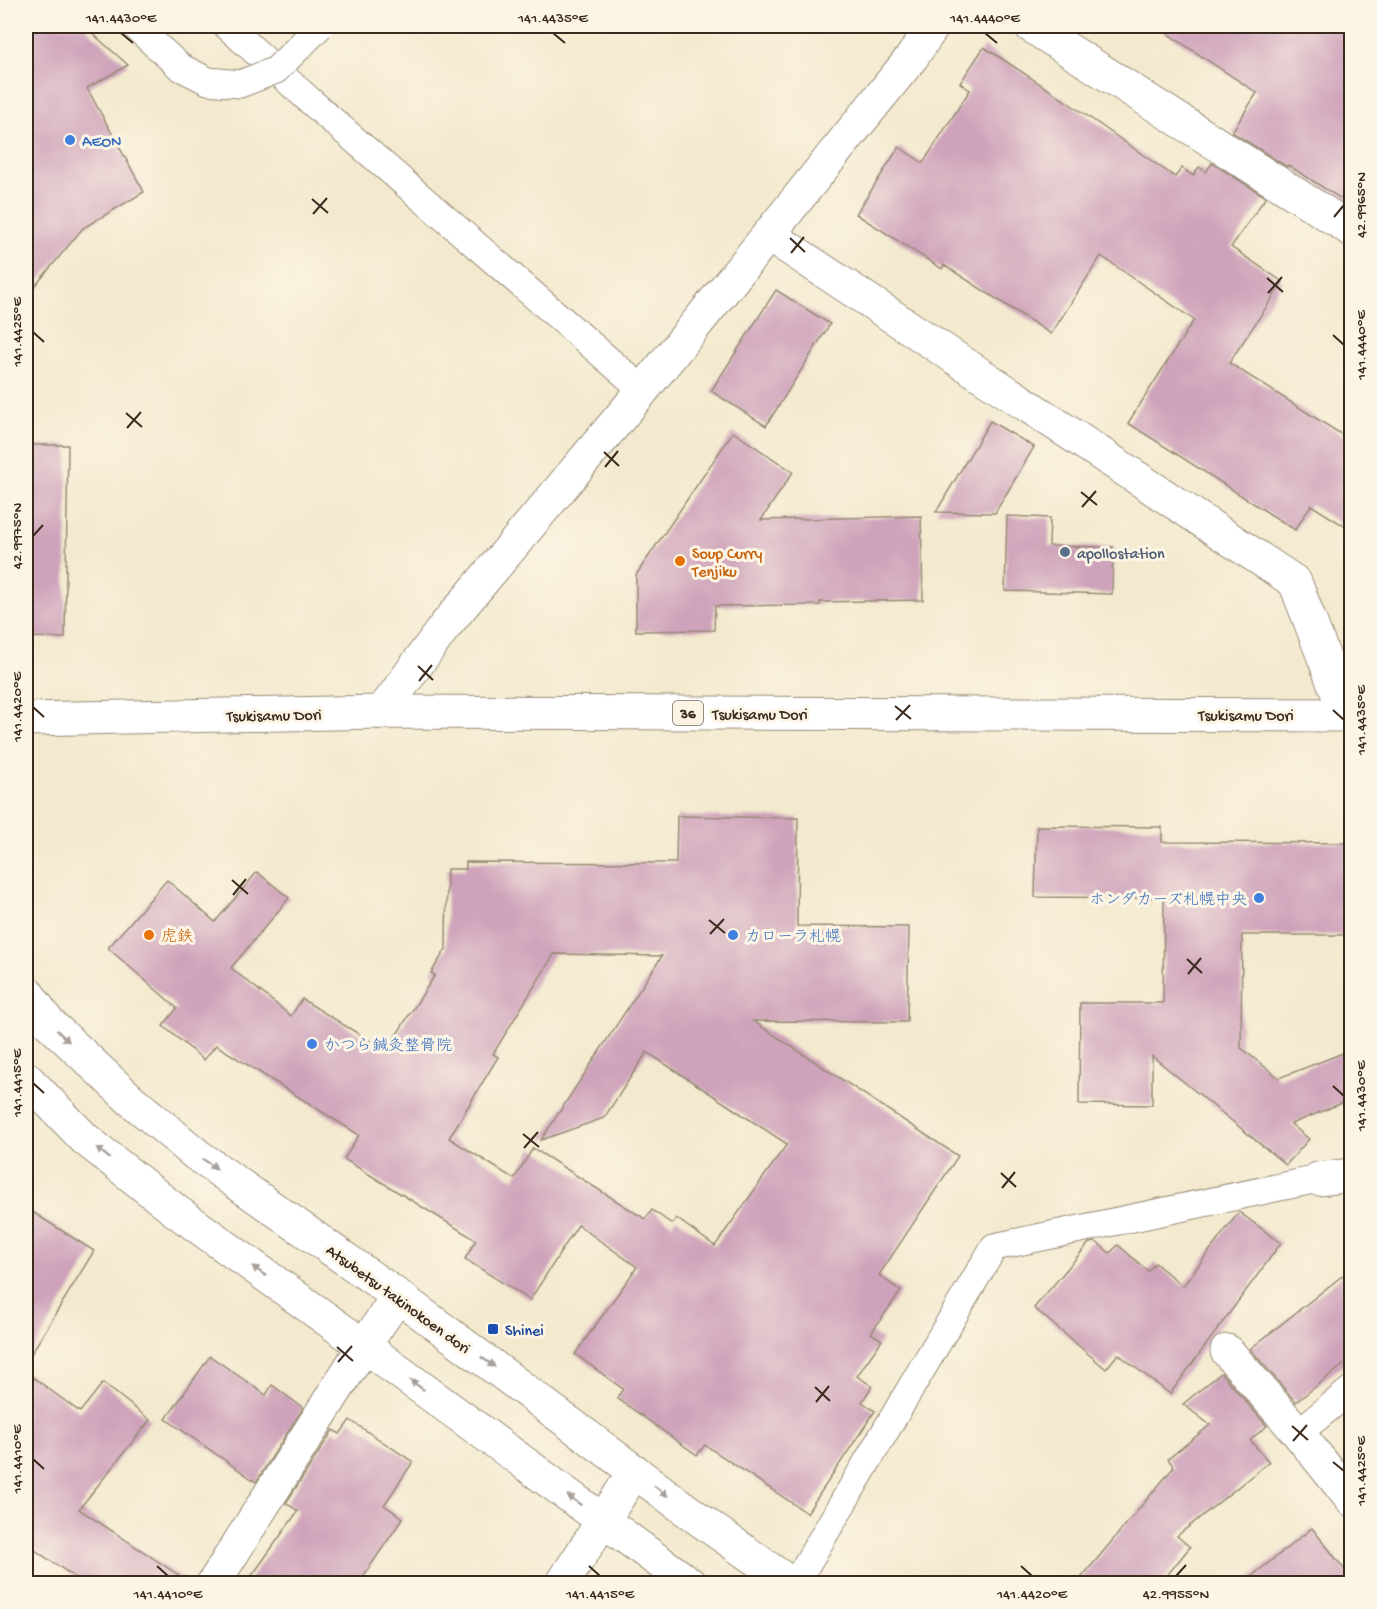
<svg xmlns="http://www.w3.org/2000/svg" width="1377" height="1609" font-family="'Gochi Hand','Klee One',sans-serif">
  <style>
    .building { fill: #cea2ba; fill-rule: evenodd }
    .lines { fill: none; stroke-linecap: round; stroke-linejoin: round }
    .lane-casing { stroke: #978a76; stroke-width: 29 }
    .street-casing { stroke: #978a76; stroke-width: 35 }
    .secondary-casing { stroke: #978a76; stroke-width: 35 }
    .highway-casing { stroke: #978a76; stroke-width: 35 }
    .lane { stroke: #fff; stroke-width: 27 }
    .street { stroke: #fff; stroke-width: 33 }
    .secondary { stroke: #fff; stroke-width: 33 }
    .highway { stroke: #fff; stroke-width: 33 }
    .lane-bridge-casing { stroke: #978a76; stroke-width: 29; stroke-linecap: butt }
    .lane-bridge { stroke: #fff; stroke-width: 27 }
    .oneway { fill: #a79f9a }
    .ticks { fill: none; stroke: #3b2a1e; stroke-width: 2 }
    .shop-dot { fill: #3f7fe0; stroke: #fcf5e5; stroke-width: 2 }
    .service-dot { fill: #5c6f8a; stroke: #fcf5e5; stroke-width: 2 }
    .food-dot { fill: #e8710a; stroke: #fcf5e5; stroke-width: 2 }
    .transit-dot { fill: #1a4fb4; stroke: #fcf5e5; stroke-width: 2 }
    .labels { text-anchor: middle; stroke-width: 6; stroke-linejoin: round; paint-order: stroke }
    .shield { fill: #fcf5e5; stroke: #75675a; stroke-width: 1.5 }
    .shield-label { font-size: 15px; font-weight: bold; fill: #3b2a1e }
    .shop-label { font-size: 16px; fill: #366cbe; stroke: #fcf5e5; text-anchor: start }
    .food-label { font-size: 16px; fill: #c56008; stroke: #fcf5e5; text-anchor: start }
    .service-label { font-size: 16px; fill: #4e5e75; stroke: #fcf5e5; text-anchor: start }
    .street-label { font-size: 16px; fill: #3b2a1e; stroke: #fcf5e5 }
    .transit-label { font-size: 16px; fill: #164399; stroke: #fcf5e5; text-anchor: start }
    .neatline { fill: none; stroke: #3b2a1e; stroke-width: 2 }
    .ticks-label { font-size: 15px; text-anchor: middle; fill: #3b2a1e }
  </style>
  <rect width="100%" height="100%" fill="#fcf5e5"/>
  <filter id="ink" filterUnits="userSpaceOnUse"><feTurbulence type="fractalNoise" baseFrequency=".0167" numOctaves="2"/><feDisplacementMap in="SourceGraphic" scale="12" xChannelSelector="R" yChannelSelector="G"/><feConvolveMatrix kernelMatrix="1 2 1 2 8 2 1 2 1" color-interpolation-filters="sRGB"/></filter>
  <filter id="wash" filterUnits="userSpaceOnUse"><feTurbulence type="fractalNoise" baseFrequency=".008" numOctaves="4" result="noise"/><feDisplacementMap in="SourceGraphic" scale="24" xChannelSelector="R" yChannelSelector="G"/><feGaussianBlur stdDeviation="1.35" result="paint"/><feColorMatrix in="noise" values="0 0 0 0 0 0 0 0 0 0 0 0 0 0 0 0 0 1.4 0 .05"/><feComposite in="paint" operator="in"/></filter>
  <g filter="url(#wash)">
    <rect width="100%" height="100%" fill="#f3e9ce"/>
    <g id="blocks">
      <g class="building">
        <path d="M 26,26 L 84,26 L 128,65 L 87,88 L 144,192 L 83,228 L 26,297 Z"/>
        <path d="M 1156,26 L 1352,26 L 1352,206 L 1288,165 L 1287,167 L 1232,132 L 1257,93 Z"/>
        <path d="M 984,47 L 1063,99 L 1175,177 L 1182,168 L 1193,176 L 1199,167 L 1206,172 L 1212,163 L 1266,197 L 1231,247 L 1283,282 L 1229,363 L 1352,441 L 1352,531 L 1311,505 L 1295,530 L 1128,423 L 1194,320 L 1101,256 L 1051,334 L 944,265 L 942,269 L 856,214 L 899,147 L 923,163 L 970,90 L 960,83 Z"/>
        <path d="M 776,290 L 830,324 L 766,426 L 711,391 Z"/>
        <path d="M 990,421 L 1034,447 L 995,513 L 936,512 Z"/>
        <path d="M 733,432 L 793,472 L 761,520 L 921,516 L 923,600 L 820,602 L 820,605 L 715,606 L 714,630 L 636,631 L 636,575 Z"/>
        <path d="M 26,445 L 68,445 L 65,638 L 26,637 Z"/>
        <path d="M 1007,516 L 1050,518 L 1049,546 L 1113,547 L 1112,594 L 1005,591 Z"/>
        <path d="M 677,816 L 798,818 L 797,926 L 909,927 L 907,1022 L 753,1021 L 958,1156 L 879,1275 L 901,1291 L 871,1333 L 882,1340 L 857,1376 L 872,1386 L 862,1402 L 875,1411 L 807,1513 L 705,1445 L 697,1455 L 617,1398 L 623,1389 L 575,1354 L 637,1267 L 578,1225 L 530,1300 L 465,1259 L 476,1240 L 344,1159 L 359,1135 L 216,1045 L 204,1060 L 163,1026 L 177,1008 L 108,948 L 167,880 L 215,922 L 257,872 L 289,898 L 231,968 L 291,1016 L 302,999 L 386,1051 L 435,975 L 431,973 L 446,949 L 447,869 L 466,869 L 466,862 L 676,863 ZM 554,954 L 662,956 L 541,1140 L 604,1118 L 647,1052 L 787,1144 L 715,1246 L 676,1218 L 672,1224 L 652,1210 L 645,1219 L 533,1148 L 514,1179 L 449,1138 L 498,1057 L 493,1054 Z"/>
        <path d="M 1037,826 L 1162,827 L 1162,842 L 1352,843 L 1352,935 L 1242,935 L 1241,1048 L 1279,1078 L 1343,1053 L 1352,1075 L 1352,1099 L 1291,1124 L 1309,1139 L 1286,1165 L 1152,1056 L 1152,1105 L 1079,1104 L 1080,1003 L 1163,1003 L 1164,898 L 1035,897 Z"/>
        <path d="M 26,1208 L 94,1251 L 26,1362 Z"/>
        <path d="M 1239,1212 L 1281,1243 L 1170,1394 L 1118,1354 L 1106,1369 L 1034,1308 L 1089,1243 L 1096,1242 L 1110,1253 L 1118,1245 L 1148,1271 L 1155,1263 L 1183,1286 Z"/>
        <path d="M 1352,1268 L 1352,1358 L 1296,1402 L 1250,1349 Z"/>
        <path d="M 210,1356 L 266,1395 L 272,1385 L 303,1408 L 256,1482 L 166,1419 Z"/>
        <path d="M 26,1372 L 80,1412 L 103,1383 L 150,1420 L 79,1509 L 192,1584 L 85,1584 L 26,1544 Z"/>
        <path d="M 1221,1373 L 1267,1426 L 1250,1440 L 1269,1462 L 1177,1536 L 1190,1547 L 1160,1584 L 1076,1584 L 1174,1467 L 1168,1459 L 1210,1425 L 1183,1404 Z"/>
        <path d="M 350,1420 L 413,1462 L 384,1505 L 403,1518 L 358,1584 L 246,1584 L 298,1511 L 286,1503 L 333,1430 L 340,1434 Z"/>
        <path d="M 1312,1528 L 1352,1579 L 1352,1584 L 1242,1584 Z"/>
      </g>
    </g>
  </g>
  <g filter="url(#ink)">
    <use href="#blocks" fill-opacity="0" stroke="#978a76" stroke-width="1.5"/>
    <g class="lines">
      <g class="lane-casing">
        <g id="lane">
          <path d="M 227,26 L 326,115 L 643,390"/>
          <path d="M 1298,1433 L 1352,1389"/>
          <path d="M 795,1584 L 994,1247 L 1318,1179"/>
        </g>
      </g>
      <g class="street-casing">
        <g id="street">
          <path d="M 1031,26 L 1352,230"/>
          <path d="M 769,235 L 1295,582 L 1346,715"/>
          <path d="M 382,712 L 445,626 L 643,390 L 912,57 L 933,26"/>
          <path d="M 1318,1179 L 1352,1175"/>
          <path d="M 1227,1351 L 1298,1433 L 1352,1500"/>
          <path d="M 213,1584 L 364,1346 L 398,1296"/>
          <path d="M 562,1584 L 635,1471"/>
        </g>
      </g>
      <g class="secondary-casing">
        <g id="secondary">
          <path d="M 26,991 L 48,1022 L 131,1100 L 197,1155 L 398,1296 L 700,1520 L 791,1584"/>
          <path d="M 26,1078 L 85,1139 L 176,1211 L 364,1346 L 690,1584"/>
        </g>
      </g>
      <g class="highway-casing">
        <path id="highway" d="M 26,719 L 382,712 L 1352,715"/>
      </g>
      <use href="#lane" class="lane"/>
      <use href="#street" class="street"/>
      <use href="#secondary" class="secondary"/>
      <use href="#highway" class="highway"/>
      <g class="lane-bridge-casing">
        <path id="lane-bridge" d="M 135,26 L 180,67 L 208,81 L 240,84 L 276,70 L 320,26"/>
      </g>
      <use href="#lane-bridge" class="lane-bridge"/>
    </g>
    <defs><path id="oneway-solid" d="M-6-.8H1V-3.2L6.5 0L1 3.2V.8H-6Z" transform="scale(1.5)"/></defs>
    <g class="oneway">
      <use href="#oneway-solid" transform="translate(63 1036) rotate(44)"/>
      <use href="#oneway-solid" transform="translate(103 1153) rotate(-141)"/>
      <use href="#oneway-solid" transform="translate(210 1164) rotate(35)"/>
      <use href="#oneway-solid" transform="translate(259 1271) rotate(-144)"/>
      <use href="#oneway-solid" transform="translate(488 1362) rotate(36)"/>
      <use href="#oneway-solid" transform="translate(417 1385) rotate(-144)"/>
      <use href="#oneway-solid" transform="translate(661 1491) rotate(37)"/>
      <use href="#oneway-solid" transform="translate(574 1500) rotate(-144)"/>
    </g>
  </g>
  <path class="ticks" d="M 121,33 L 133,43M 553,33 L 565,43M 985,33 L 997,43M 312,199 L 328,213M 313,214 L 327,198M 1334,217 L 1344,205M 790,238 L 805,252M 791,253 L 804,237M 1267,278 L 1283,292M 1268,293 L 1282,277M 33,332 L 44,342M 1333,335 L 1344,345M 126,413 L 142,427M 127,428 L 141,412M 604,452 L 619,466M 605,467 L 618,451M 1081,492 L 1097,505M 1082,507 L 1096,491M 33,536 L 43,525M 418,666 L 433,680M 419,681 L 432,665M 895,706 L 911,719M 33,707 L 44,717M 1333,710 L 1344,720M 896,720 L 910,705M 232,880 L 248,894M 233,895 L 246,879M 709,920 L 725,933M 710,934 L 724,919M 1187,959 L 1202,973M 1188,974 L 1201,958M 33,1083 L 44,1093M 1333,1086 L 1344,1096M 523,1134 L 539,1147M 524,1148 L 538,1132M 1001,1173 L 1016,1187M 1002,1188 L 1015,1172M 337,1347 L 353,1361M 338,1362 L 352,1346M 815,1387 L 830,1401M 816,1402 L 829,1386M 1292,1426 L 1308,1440M 1293,1441 L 1307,1425M 33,1459 L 44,1469M 1333,1462 L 1344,1471M 157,1566 L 168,1576M 589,1566 L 600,1576M 1021,1566 L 1032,1576M 1176,1576 L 1186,1565"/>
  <g class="shop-dot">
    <circle cx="70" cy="140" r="6"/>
    <circle cx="1259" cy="898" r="6"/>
    <circle cx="733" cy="935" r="6"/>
    <circle cx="312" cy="1044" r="6"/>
  </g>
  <circle class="service-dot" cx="1065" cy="552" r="6"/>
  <g class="food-dot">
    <circle cx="680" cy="561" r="6"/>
    <circle cx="149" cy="935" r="6"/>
  </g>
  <rect class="transit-dot" x="487" y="1323" width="12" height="12" rx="3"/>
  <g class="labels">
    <rect class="shield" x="673" y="701" width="30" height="24" rx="4.5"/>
    <g class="shield-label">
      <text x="688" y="718">36</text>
    </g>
    <g class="shop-label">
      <text x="82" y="146">AEON</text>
      <text x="1247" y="904" text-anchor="end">ホンダカーズ札幌中央</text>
      <text x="745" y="941">カローラ札幌</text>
      <text x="324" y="1050">かつら鍼灸整骨院</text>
    </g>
    <g class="food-label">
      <text x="692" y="558">Soup Curry<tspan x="692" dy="18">Tenjiku</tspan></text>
      <text x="161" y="941">虎鉄</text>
    </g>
    <g class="service-label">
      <text x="1077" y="558">apollostation</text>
    </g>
    <g class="street-label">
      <text x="760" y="719">Tsukisamu Dori</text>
      <text transform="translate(274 714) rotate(-1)" y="6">Tsukisamu Dori</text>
      <text x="1246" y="720">Tsukisamu Dori</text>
      <text transform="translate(399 1298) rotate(36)" y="6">Atsubetsu takinokoen dori</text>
    </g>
    <g class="transit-label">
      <text x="505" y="1335">Shinei</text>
    </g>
  </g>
  <rect width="1377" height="1609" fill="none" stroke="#fcf5e5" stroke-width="66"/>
  <rect x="33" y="33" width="1311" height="1543" class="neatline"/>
  <g class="ticks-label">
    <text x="121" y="22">141.4430°E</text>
    <text x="553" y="22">141.4435°E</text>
    <text x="985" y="22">141.4440°E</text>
    <text transform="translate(1360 205) rotate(-90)" y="5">42.9965°N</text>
    <text transform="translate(16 332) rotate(-90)" y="5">141.4425°E</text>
    <text transform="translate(1360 345) rotate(-90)" y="5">141.4440°E</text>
    <text transform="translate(16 536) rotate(-90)" y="5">42.9975°N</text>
    <text transform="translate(16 707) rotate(-90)" y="5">141.4420°E</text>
    <text transform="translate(1360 720) rotate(-90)" y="5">141.4435°E</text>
    <text transform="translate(16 1083) rotate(-90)" y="5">141.4415°E</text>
    <text transform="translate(1360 1096) rotate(-90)" y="5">141.4430°E</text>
    <text transform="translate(16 1459) rotate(-90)" y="5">141.4410°E</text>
    <text transform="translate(1360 1471) rotate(-90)" y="5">141.4425°E</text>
    <text x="168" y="1598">141.4410°E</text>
    <text x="600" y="1598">141.4415°E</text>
    <text x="1032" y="1598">141.4420°E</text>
    <text x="1176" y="1598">42.9955°N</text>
  </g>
</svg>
